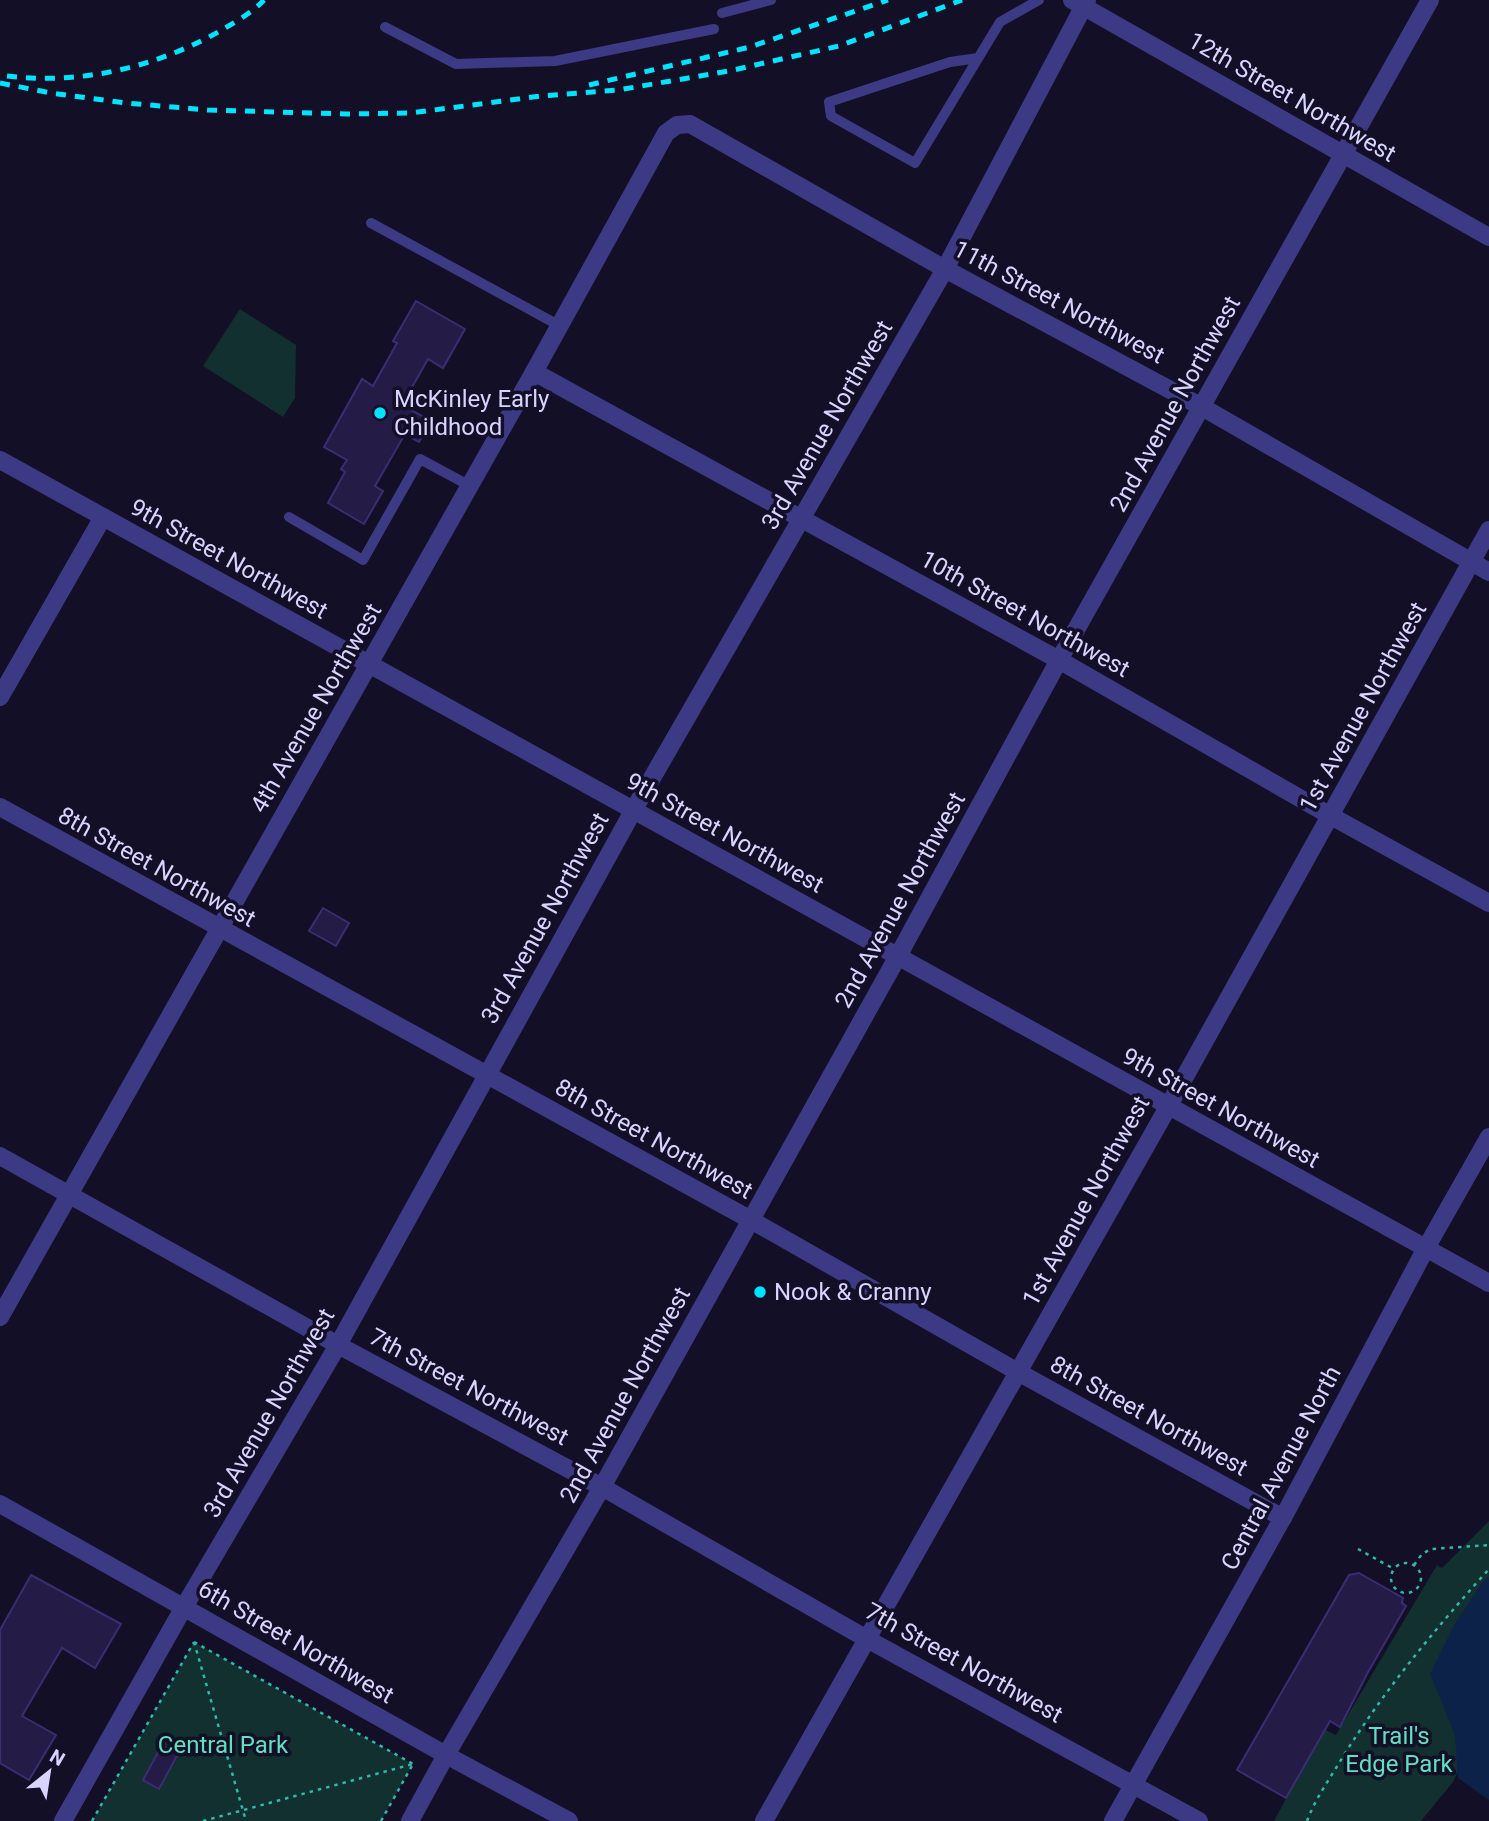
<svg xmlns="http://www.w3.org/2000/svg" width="1489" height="1821" font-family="Roboto,sans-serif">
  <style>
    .green { fill: #12302f }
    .water { fill: #0c2248 }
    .building { fill: #241b47; stroke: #3b2d73; stroke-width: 2 }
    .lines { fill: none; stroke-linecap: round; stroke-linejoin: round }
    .path { stroke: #2fb8b0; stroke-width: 2.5; stroke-dasharray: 3.5 5; stroke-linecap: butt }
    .service { stroke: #3d3a85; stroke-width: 10 }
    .minor { stroke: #3d3a85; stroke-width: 18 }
    .tertiary { stroke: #3d3a85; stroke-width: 18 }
    .rail { stroke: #00e5ff; stroke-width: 5; stroke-dasharray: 10 9; stroke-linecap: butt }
    .poi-dot { fill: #00e5ff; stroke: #130f26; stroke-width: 2.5 }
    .labels { text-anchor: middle; stroke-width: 7; stroke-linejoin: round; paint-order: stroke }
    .street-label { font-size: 24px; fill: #d9d4ff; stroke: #130f26 }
    .poi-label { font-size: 24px; fill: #d9d4ff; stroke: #130f26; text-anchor: start }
    .park-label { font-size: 24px; fill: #5fe0c0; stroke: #130f26 }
  </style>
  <rect width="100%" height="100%" fill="#130f26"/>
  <g class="green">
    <path d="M 240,309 L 296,345 L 295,398 L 283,417 L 203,366 Z"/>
    <path d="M 1489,1521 L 1489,1643 L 1466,1755 L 1453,1782 L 1421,1821 L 1274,1821 L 1324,1729 L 1336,1735 L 1437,1565 L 1442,1568 Z"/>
    <path d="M 194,1642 L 413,1764 L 381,1821 L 92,1821 Z"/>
  </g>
  <path class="water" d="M 1489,1578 L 1489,1800 L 1458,1778 L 1455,1735 L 1430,1674 L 1454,1625 L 1484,1580 Z"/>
  <g class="building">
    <path d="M 416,301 L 465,329 L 443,368 L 428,359 L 402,405 L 431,421 L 419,442 L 405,434 L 375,486 L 383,491 L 364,524 L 328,503 L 345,472 L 341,469 L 347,460 L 324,447 L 362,379 L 373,386 L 397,343 L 393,341 Z"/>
    <path d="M 323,908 L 349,923 L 336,946 L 309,931 Z"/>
    <path d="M 1359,1573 L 1403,1598 L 1402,1603 L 1406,1606 L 1367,1674 L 1340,1727 L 1330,1721 L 1286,1798 L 1237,1770 L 1349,1575 Z"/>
    <path d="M 31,1575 L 121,1624 L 95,1668 L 62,1648 L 22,1716 L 56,1735 L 29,1780 L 0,1763 L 0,1630 Z"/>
    <path d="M 162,1745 L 178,1754 L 159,1789 L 143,1780 Z"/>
  </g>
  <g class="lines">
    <g class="path">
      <path d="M 1358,1549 L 1394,1569"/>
      <circle cx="1406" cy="1578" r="15"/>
      <path d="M 1414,1565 L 1422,1554 L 1431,1549 L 1489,1545"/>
      <path d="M 194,1642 L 413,1764"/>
      <path d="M 194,1642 L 246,1821"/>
      <path d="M 92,1821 L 194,1642"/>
      <path d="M 203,1821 L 413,1764"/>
      <path d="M 381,1821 L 413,1764"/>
      <path d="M 1307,1821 C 1316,1797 1331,1777 1344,1755 C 1386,1688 1436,1628 1489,1569"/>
    </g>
    <g class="service">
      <path d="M 722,13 L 771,0"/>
      <path d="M 385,27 L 456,64 L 555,61 L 714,29"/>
      <path d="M 978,58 L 950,62 L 829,102 L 831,116 L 915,163 L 1000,22 L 1039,0"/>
      <path d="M 371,223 L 560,326"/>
      <path d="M 289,517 L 363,560 L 420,459 L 470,486"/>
    </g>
    <g class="minor">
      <path d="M 1072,0 L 1489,237"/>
      <path d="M 534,372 L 1059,660 L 1331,816 L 1489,903"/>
      <path d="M 1202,407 L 1489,572"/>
      <path d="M 369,664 L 1489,1283"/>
      <path d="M 0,697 L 103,517"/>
      <path d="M 0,807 L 751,1220 L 1018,1372 L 1283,1518"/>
      <path d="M 0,1504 L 446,1755 L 569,1821"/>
      <path d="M 63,1821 L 184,1607 L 338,1345 L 633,811 L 945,269 L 1087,0"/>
      <path d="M 764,1821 L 1168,1107 L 1489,530"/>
    </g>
    <g class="tertiary">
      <path d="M 0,460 L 369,664"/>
      <path d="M 0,1156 L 338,1345 L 602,1487 L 867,1639 L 1199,1821"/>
      <path d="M 0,1317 L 534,372 L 666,133 L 677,125 L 690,124 L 945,269 L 1202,407"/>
      <path d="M 410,1821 L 446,1755 L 602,1487 L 898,956 L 1059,660 L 1430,0"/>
      <path d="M 1113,1821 L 1286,1512 L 1426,1248 L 1489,1137"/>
    </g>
    <g class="rail">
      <path d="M 7,76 C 81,85 156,67 220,31 C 235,22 252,13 264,0"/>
      <path d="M 0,83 L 51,93 L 126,103 L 208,110 L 346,114 L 411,113 L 541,96 L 618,90 L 729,71 L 839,46 L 962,0"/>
      <path d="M 589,85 L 750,47 L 888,0"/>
    </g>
  </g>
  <g class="poi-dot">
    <circle cx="380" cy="413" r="7"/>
    <circle cx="760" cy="1292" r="7"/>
  </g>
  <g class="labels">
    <g class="street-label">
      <text transform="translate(1292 97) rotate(30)" y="8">12th Street Northwest</text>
      <text transform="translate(1059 302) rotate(28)" y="8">11th Street Northwest</text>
      <text transform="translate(1175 404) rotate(-61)" y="8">2nd Avenue Northwest</text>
      <text transform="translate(827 425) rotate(-60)" y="8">3rd Avenue Northwest</text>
      <text transform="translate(229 559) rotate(29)" y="8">9th Street Northwest</text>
      <text transform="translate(1025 614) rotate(29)" y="8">10th Street Northwest</text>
      <text transform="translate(1363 707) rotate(-61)" y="8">1st Avenue Northwest</text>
      <text transform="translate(316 708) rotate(-60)" y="8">4th Avenue Northwest</text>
      <text transform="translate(725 833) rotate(29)" y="8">9th Street Northwest</text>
      <text transform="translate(157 867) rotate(29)" y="8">8th Street Northwest</text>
      <text transform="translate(900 900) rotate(-61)" y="8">2nd Avenue Northwest</text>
      <text transform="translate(545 918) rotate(-61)" y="8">3rd Avenue Northwest</text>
      <text transform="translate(1221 1108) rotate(29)" y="8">9th Street Northwest</text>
      <text transform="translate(654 1139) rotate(29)" y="8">8th Street Northwest</text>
      <text transform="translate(1086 1201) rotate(-61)" y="8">1st Avenue Northwest</text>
      <text transform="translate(469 1387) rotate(28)" y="8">7th Street Northwest</text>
      <text transform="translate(625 1395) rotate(-61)" y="8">2nd Avenue Northwest</text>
      <text transform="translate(269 1413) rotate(-60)" y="8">3rd Avenue Northwest</text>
      <text transform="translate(1149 1416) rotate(29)" y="8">8th Street Northwest</text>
      <text transform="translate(1281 1468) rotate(-62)" y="8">Central Avenue North</text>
      <text transform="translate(296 1642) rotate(30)" y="8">6th Street Northwest</text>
      <text transform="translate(964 1663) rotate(29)" y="8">7th Street Northwest</text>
    </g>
    <g class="poi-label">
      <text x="394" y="407">McKinley Early<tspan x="394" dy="28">Childhood</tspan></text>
      <text x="774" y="1300">Nook &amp; Cranny</text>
    </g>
    <g class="park-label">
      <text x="1399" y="1744">Trail's<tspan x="1399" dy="28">Edge Park</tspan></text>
      <text x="223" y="1753">Central Park</text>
    </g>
  </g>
  <g transform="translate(49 1772) rotate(30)" stroke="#130f26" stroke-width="5" paint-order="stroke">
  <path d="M0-5L12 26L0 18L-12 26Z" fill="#d9d4ff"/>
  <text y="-10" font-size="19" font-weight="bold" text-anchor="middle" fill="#d9d4ff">N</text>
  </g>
</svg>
